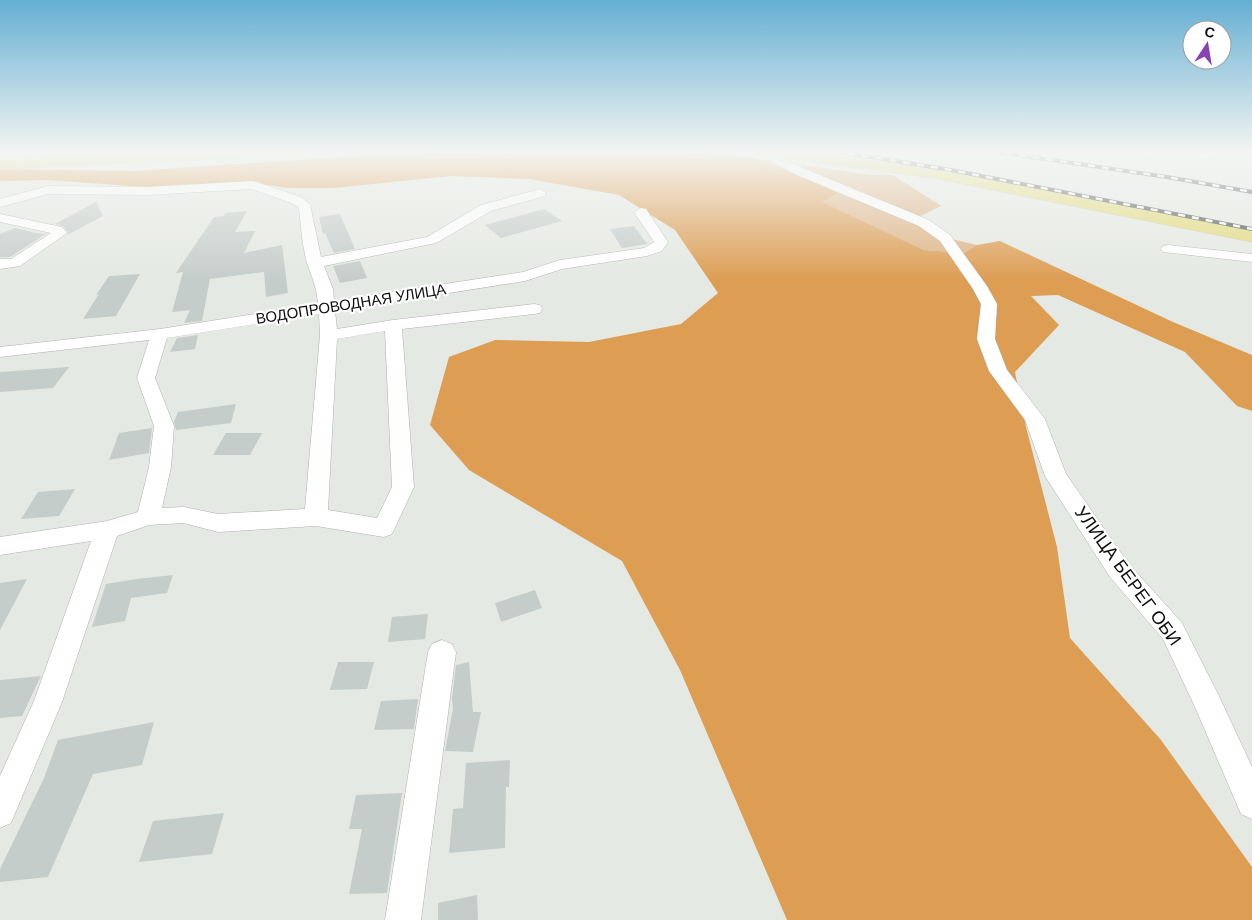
<svg xmlns="http://www.w3.org/2000/svg" width="1252" height="920" font-family="'DM Sans',sans-serif">
  <style>
    .green { fill: #dfb384 }
    .forest { fill: #dd9d53 }
    .building { fill: #c5cdca }
    .lines { fill: none; stroke-linecap: round; stroke-linejoin: round }
    .minor-casing { stroke: #adb2ac; stroke-width: 1 }
    .major-casing { stroke: #c5c5c5; stroke-width: 1 }
    .minor { fill: #fff; fill-rule: evenodd }
    .major { fill: #e3da79; fill-rule: evenodd }
    .rail-casing { stroke: #4f514e; stroke-width: 4 }
    .rail { stroke: #fff; stroke-width: 2.5; stroke-dasharray: 7; stroke-linecap: butt }
    .labels { text-anchor: middle; stroke-width: 4.5; stroke-linejoin: round; paint-order: stroke }
    .far-street-label { font-size: 15px; fill: #0e0f0d; stroke: #fff }
    .street-label { font-size: 18px; fill: #0e0f0d; stroke: #fff }
  </style>
  <rect width="100%" height="100%" fill="#e5e9e3"/>
  <path class="green" d="M 752,158 L 871,175 L 893,175 L 941,206 L 910,221 L 934,235 L 977,245 L 964,253 L 924,250 L 821,202 L 840,193 Z"/>
  <path class="forest" d="M 508,151 L 676,151 L 752,158 L 841,192 L 822,202 L 924,250 L 964,253 L 977,245 L 1000,241 L 1173,322 L 1252,355 L 1252,411 L 1237,406 L 1185,352 L 1058,295 L 1031,296 L 1059,325 L 1015,372 L 1026,427 L 1057,547 L 1070,638 L 1161,740 L 1252,867 L 1252,920 L 787,920 L 680,670 L 622,561 L 469,470 L 430,425 L 449,357 L 495,340 L 589,342 L 681,324 L 718,293 L 675,230 L 619,195 L 529,179 L 451,176 L 334,188 L 289,188 L 252,183 L 159,188 L 47,180 L 0,181 L 0,169 L 135,171 L 342,157 Z"/>
  <g class="building">
    <path d="M 96,202 L 103,216 L 67,235 L 68,232 L 63,226 L 55,224 Z"/>
    <path d="M 544,209 L 562,221 L 501,238 L 485,225 Z"/>
    <path d="M 247,211 L 235,232 L 255,231 L 244,253 L 282,245 L 288,293 L 266,297 L 264,272 L 210,279 L 202,321 L 184,323 L 190,310 L 172,312 L 183,272 L 176,273 L 214,217 L 224,216 L 225,213 Z"/>
    <path d="M 340,214 L 355,249 L 334,253 L 325,233 L 323,234 L 319,217 Z"/>
    <path d="M 634,226 L 647,244 L 622,248 L 610,229 Z"/>
    <path d="M 15,228 L 36,233 L 46,234 L 10,257 L 0,257 L 0,234 Z"/>
    <path d="M 360,261 L 367,278 L 340,283 L 333,266 Z"/>
    <path d="M 140,274 L 116,316 L 83,319 L 99,294 L 96,295 L 109,276 Z"/>
    <path d="M 198,335 L 195,349 L 170,352 L 177,338 Z"/>
    <path d="M 69,367 L 53,388 L 0,392 L 0,372 Z"/>
    <path d="M 236,404 L 231,423 L 176,430 L 174,422 L 178,412 Z"/>
    <path d="M 152,428 L 149,453 L 109,460 L 119,433 Z"/>
    <path d="M 226,433 L 262,433 L 250,455 L 213,455 Z"/>
    <path d="M 75,489 L 59,516 L 21,519 L 38,492 Z"/>
    <path d="M 173,575 L 167,593 L 131,598 L 125,621 L 92,627 L 106,584 L 137,579 Z"/>
    <path d="M 27,579 L 0,630 L 0,583 Z"/>
    <path d="M 535,590 L 542,608 L 501,622 L 495,603 Z"/>
    <path d="M 428,614 L 425,639 L 388,642 L 392,617 Z"/>
    <path d="M 338,662 L 374,662 L 367,689 L 330,690 Z"/>
    <path d="M 469,662 L 473,712 L 481,712 L 473,752 L 445,751 L 453,709 L 452,698 L 456,665 Z"/>
    <path d="M 41,676 L 22,716 L 0,718 L 0,680 Z"/>
    <path d="M 418,699 L 414,729 L 374,730 L 381,701 Z"/>
    <path d="M 154,722 L 142,765 L 93,774 L 48,877 L 0,882 L 0,869 L 44,778 L 58,740 Z"/>
    <path d="M 510,760 L 509,787 L 506,787 L 505,848 L 449,853 L 453,809 L 463,808 L 466,763 Z"/>
    <path d="M 402,793 L 387,893 L 349,894 L 362,829 L 349,829 L 356,795 Z"/>
    <path d="M 224,813 L 212,854 L 139,862 L 153,821 Z"/>
    <path d="M 477,895 L 478,920 L 438,920 L 438,903 Z"/>
  </g>
  <g class="lines">
    <g class="minor-casing">
      <g id="minor">
        <path d="M 764,151 L 774,151 L 780,156 L 805,169 L 929,220 L 950,235 L 987,286 L 997,304 L 995,339 L 1007,370 L 1045,419 L 1066,474 L 1128,563 L 1182,623 L 1218,694 L 1252,767 L 1252,819 L 1241,814 L 1195,707 L 1163,639 L 1110,577 L 1045,476 L 1025,420 L 989,371 L 977,339 L 981,304 L 973,289 L 940,241 L 919,226 L 797,175 L 772,162 Z"/>
        <path d="M 1109,151 L 1184,154 L 1227,151 C 1210,169 1139,157 1115,154 Z"/>
        <path d="M 253,181 L 301,197 L 310,204 L 321,257 L 427,237 L 481,205 L 540,189 L 546,193 L 545,196 L 491,211 L 436,243 L 324,266 L 333,289 L 334,301 L 523,272 L 560,260 L 644,248 L 654,242 L 634,212 L 641,208 L 646,209 L 668,242 L 662,251 L 647,256 L 562,269 L 525,281 L 335,311 L 337,329 L 393,320 L 534,304 L 540,305 L 542,309 L 540,313 L 534,314 L 402,329 L 414,487 L 392,534 L 384,537 L 316,526 L 218,532 L 184,523 L 149,525 L 117,536 L 62,702 L 11,823 L 0,828 L 0,776 L 34,701 L 91,541 L 0,555 L 0,537 L 107,521 L 138,512 L 149,467 L 154,426 L 137,378 L 149,340 L 0,357 L 0,347 L 160,329 L 318,304 C 317,289 312,277 307,263 C 302,245 301,227 299,208 L 291,203 L 252,189 L 148,195 L 48,194 L 0,207 L 0,199 L 48,186 L 148,187 ZM 319,314 L 320,335 L 305,509 L 218,514 L 184,507 L 162,508 L 171,467 L 174,426 L 155,378 L 167,338 ZM 385,331 L 392,487 L 377,518 L 328,510 L 337,339 Z"/>
        <path d="M 0,214 L 62,227 L 67,233 L 20,266 L 0,269 L 0,259 L 11,259 L 51,233 L 0,222 Z"/>
        <path d="M 1168,245 L 1252,254 L 1252,262 L 1163,252 L 1161,249 L 1163,246 Z"/>
        <path d="M 442,640 L 452,644 L 456,652 L 421,920 L 385,920 L 428,652 L 432,644 Z"/>
      </g>
    </g>
    <g class="major-casing">
      <g id="major">
        <path d="M 198,151 L 307,151 L 305,154 L 300,155 L 0,169 L 0,159 Z"/>
        <path d="M 751,151 L 793,151 L 933,168 L 1252,230 L 1252,242 L 933,178 L 758,155 L 753,154 Z"/>
      </g>
    </g>
    <use href="#minor" class="minor"/>
    <use href="#major" class="major"/>
    <g class="rail-casing">
      <g id="rail">
        <path d="M 834,151 L 951,170 L 1252,229"/>
        <path d="M 991,151 L 1167,177 L 1252,192"/>
      </g>
    </g>
    <use href="#rail" class="rail"/>
  </g>
  <linearGradient id="sky" x2="0" y2="1"><stop stop-color="#65afd3"/><stop offset="0.54" stop-color="#f3f5f2"/><stop offset="1" stop-color="#f3f5f2" stop-opacity="0"/></linearGradient>
  <rect width="1252" height="280" fill="url(#sky)"/>
  <g class="labels">
    <g class="far-street-label">
      <text transform="translate(351 304) rotate(-9)" y="5">ВОДОПРОВОДНАЯ УЛИЦА</text>
    </g>
    <g class="street-label">
      <text transform="translate(1128 576) rotate(54)" y="6">УЛИЦА БЕРЕГ ОБИ</text>
    </g>
  </g>
  <g transform="translate(1207 45) rotate(12)"><circle r="24" fill="#ffffff" stroke="#9f9f9e"/>
  <path d="M0-4L9 19L0 12L-9 19Z" fill="#8b41b3"/>
  <text y="-8" font-size="14" font-weight="bold" text-anchor="middle" fill="#0e0f0d">С</text>
  </g>
</svg>
